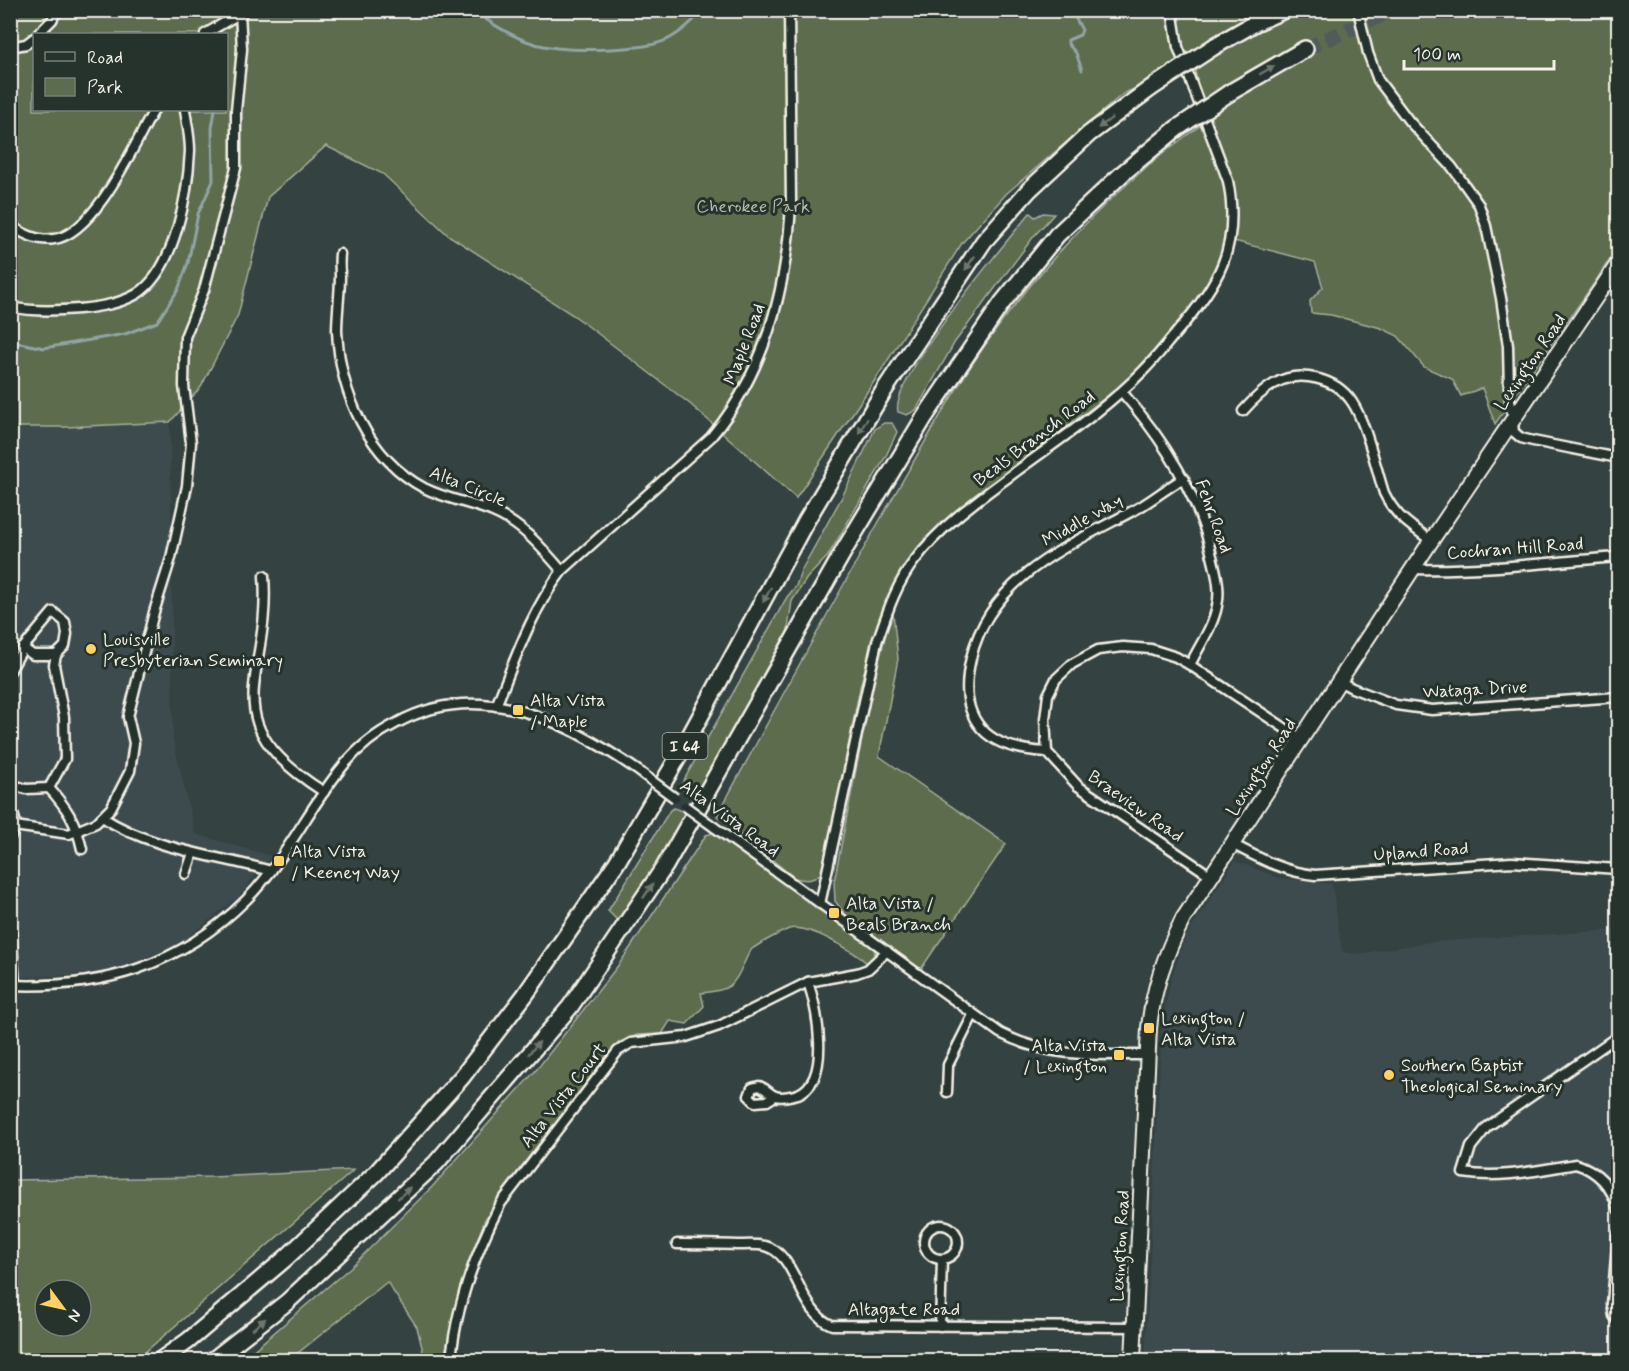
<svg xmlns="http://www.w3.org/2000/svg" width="1629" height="1371" font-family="Mynerve,sans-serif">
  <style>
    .built { fill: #3e4c4f }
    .green { fill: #5c6c4e; stroke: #a8ae9b; stroke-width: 1.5; fill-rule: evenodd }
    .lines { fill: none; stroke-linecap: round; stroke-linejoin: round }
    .stream { stroke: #92a4a4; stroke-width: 3 }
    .highway-tunnel { stroke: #515c5a; stroke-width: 15; stroke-dasharray: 15 8; stroke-linecap: butt }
    .street-casing { stroke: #f4f1e8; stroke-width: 13 }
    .primary-casing { stroke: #f4f1e8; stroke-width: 18 }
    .highway-casing { stroke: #f4f1e8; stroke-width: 20 }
    .street { stroke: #26332d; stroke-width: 8 }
    .primary { stroke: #26332d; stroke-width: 14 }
    .highway { stroke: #26332d; stroke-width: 15 }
    .street-bridge-casing { stroke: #f4f1e8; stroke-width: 13; stroke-linecap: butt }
    .highway-bridge-casing { stroke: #f4f1e8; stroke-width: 20; stroke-linecap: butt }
    .street-bridge { stroke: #26332d; stroke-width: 8 }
    .highway-bridge { stroke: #26332d; stroke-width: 15 }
    .oneway { fill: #6e766e }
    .poi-dot { fill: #ffd166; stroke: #26332d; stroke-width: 2 }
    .labels { text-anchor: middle; stroke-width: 6; stroke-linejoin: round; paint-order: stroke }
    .shield { fill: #26332d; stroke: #b6b8b0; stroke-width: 1.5 }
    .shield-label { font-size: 16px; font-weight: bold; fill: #f4f1e8 }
    .park-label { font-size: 18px; fill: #b7bcaa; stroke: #26332d }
    .street-label { font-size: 18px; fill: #f4f1e8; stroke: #26332d }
    .poi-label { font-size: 18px; fill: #f4f1e8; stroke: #26332d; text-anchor: start }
  </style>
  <rect width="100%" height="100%" fill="#344241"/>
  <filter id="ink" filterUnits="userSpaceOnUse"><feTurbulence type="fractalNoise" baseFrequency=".0167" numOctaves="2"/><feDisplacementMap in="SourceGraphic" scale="12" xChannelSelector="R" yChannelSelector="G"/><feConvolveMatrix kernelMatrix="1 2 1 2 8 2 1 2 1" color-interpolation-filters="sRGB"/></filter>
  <g filter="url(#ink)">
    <g class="built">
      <path d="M 170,422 L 173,739 L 195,834 L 271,856 L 239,896 L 177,946 L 99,974 L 25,977 L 11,975 L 11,427 L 66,427 Z"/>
      <path d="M 1235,861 L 1279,878 L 1332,884 L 1342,952 L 1357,954 L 1431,942 L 1618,930 L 1618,1360 L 1145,1360 L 1162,1023 L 1171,979 L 1186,937 Z"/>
    </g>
    <g class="green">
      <path d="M 11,11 L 1618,11 L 1618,246 L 1597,279 L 1495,424 L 1482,388 L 1461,396 L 1452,379 L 1424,367 L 1398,336 L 1381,328 L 1331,315 L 1311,313 L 1310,301 L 1323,287 L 1315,262 L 1230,240 L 1229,235 L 1206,288 L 1184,318 L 1156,350 L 1123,384 L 999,478 L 932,534 L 893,587 L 878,622 L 861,683 L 823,870 C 816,881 807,881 795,878 L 717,816 C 771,716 825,617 881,518 C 904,479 926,439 949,401 C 1013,294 1100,197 1201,125 L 1210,144 L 1193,61 L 1123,94 L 1007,193 L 962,243 L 881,371 L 796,498 L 690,404 L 576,317 L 448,235 L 383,174 L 326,146 L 268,197 L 238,315 L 201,387 L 170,422 L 66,427 L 11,427 ZM 34,34 L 226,34 L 226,110 L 34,110 Z"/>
      <path d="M 1030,213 L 1035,217 L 1043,213 L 1054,214 L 1034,236 L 955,342 L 916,410 L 907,415 L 898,412 C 889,381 1006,242 1030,213 Z"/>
      <path d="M 884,423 L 892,423 L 897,432 L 885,458 L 828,556 L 807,578 L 792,601 L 787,635 L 699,798 L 692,796 L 680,787 L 787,597 L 796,586 L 801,571 L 843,495 L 875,429 Z"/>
      <path d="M 893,613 L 898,659 L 879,756 L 1006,844 L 921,969 L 845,914 L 835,901 L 834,882 L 871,693 L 887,629 Z"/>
      <path d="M 674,808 L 684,812 L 687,817 L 620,923 L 608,911 L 670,810 Z"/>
      <path d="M 713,833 L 875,949 L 874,956 L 868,964 C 854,951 808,924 789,929 C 781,932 759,944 752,949 C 749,952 747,957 745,961 C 732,989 731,989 701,993 L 704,1006 L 687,1024 L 670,1021 L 662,1034 L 637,1035 L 619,1042 L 525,1162 L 485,1219 L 464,1277 L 443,1360 L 425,1360 L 417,1327 L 387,1282 L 289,1360 L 242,1360 L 352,1266 L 432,1187 L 537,1069 L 620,963 L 706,835 Z"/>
      <path d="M 354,1170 L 136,1360 L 11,1360 L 11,1180 L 213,1177 ZM 45,1290 L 81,1290 L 81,1326 L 45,1326 Z"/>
    </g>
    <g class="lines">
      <g class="stream">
        <path d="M 473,10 C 522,47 549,52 610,49 C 656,46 671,46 703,10"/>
        <path d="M 1071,10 L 1082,30 L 1080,35 L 1068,40 L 1068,44 L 1076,53 L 1082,70"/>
        <path d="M 220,34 L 220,10"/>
        <path d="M 10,341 L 44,348 L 125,334 L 157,322 L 178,290 L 188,263 L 198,214 L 213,181 L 212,128 L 215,110"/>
      </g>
      <path class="highway-tunnel" d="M 1305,49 L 1375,18 L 1397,10"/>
      <g class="street-casing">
        <g id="street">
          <path d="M 1358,10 L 1368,53 L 1378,80 L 1409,121 L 1452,167 L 1479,205 L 1486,226 L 1501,298 L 1508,346 L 1509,391 L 1514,432 L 1521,438 L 1533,441 L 1618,458"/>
          <path d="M 38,34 L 52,20 L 57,10"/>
          <path d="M 205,34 L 244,11"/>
          <path d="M 10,47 L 26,44 L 34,38"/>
          <path d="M 10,225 C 23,234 38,242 54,239 C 95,234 135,143 154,110"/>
          <path d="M 340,254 C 339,262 340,268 340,276 C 340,294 337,313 337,331 C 340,393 368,458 424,488 C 446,499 471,503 493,512 C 522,524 542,548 562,571"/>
          <path d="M 10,307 C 33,312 56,311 79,309 C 100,307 119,304 137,294 C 175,270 188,193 190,151 C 190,137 187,123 185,110"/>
          <path d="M 1122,392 C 1164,440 1198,493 1212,556 C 1216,572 1221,589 1217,606 C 1213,627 1199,646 1190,665"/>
          <path d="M 1243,411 C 1252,401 1262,391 1274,384 C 1299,369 1336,378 1352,402 C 1366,423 1376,468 1384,493 C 1397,519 1410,524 1431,541"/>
          <path d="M 1413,569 C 1482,571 1550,562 1618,557"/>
          <path d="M 264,576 C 272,679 208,719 324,792"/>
          <path d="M 23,648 L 33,655 L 56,655"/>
          <path d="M 10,671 L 23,648 L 53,612 L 65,622 L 67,634 L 65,646 L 56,655 L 54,665 L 64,717 L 65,759 L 49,788"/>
          <path d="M 1339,681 L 1352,688 L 1396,705 L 1432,710 L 1618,697"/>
          <path d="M 496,706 C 515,660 531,611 562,571 L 711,437 C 766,371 787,288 791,203 L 789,10"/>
          <path d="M 1047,752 C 1015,750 981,743 970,708 C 965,692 967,675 971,658 C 991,575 1071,545 1138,508 C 1154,499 1168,487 1184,478"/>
          <path d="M 10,784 L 26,789 L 49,788"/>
          <path d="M 49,788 C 67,808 76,822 82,849"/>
          <path d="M 10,809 C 17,819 17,828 10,837"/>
          <path d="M 102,817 C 153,850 214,855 271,871"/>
          <path d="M 15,826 L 69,834 L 96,823 L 111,808 L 130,771 L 134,743 L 128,717 L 154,612 L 171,558 L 187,486 L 191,443 L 184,386 L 185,337 L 204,290 L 236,168 L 236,111 L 242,49 L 240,12"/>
          <path d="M 714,827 L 1000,1033 C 1049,1058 1094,1055 1147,1055"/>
          <path d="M 1232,844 C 1259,858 1284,872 1315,875 L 1512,862 L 1618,869"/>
          <path d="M 186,874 L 193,853"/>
          <path d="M 1211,876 L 1078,786 L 1047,752 L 1045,719 L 1048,695 L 1056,679 L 1072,664 L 1098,650 L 1123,647 L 1151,649 L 1176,657 L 1190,665 L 1301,739"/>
          <path d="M 820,904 L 877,642 C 887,613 896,584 915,560 C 942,524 982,497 1018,470 C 1060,439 1106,409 1143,371 C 1155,359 1165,346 1176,333 C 1218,285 1241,247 1228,181 L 1178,47 L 1172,10"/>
          <path d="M 10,916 L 15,985"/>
          <path d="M 10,985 C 102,989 180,966 246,900 C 286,860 308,808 344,765 C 359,747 377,733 397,723 C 481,677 569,722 640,772"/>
          <path d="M 1618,1036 L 1487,1127 L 1471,1147 L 1463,1173 C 1501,1179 1539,1170 1576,1164 C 1598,1171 1612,1187 1618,1209"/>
          <path d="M 947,1092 L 948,1065 L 973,1015"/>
          <path d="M 775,1096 L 767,1101 L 755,1102 L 749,1096 L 752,1088 L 759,1086 C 765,1088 769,1093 775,1096 C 781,1098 791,1096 798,1094 C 832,1080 817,1009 808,982"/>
          <circle cx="941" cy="1242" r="17"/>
          <path d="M 1618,1233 L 1612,1304 L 1614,1316 L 1618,1320"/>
          <path d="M 677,1244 C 697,1244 717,1244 737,1245 C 746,1245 756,1244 765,1246 C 798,1254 798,1312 832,1325 L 1134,1327"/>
          <path d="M 940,1326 L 942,1260"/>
          <path d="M 451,1360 C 456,1306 476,1251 501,1203 L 618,1051 L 631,1043 L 686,1037 L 719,1026 L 808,982 L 857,973 L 868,969 L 887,951"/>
        </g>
      </g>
      <g class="primary-casing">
        <path id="primary" d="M 1133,1360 L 1149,1028 C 1153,989 1165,954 1183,919 L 1431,541 L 1618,264"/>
      </g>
      <g class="highway-casing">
        <g id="highway">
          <path d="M 1215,46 L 1255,23 L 1284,10"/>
          <path d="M 1229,93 L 1305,49"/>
          <path d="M 161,1360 L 188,1341 L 286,1258 L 376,1173 L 462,1077 L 525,995 L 617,862 L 680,754 L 806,521 L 883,392 L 984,241 L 1029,190 L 1089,134 L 1151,88"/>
          <path d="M 213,1360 L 287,1302 L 436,1163 L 570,1007 L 665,866 L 846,547 L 924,418 L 1002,303 L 1057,235 L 1123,173 L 1176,129"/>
        </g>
      </g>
      <use href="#street" class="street"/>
      <use href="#primary" class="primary"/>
      <use href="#highway" class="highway"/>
      <g class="street-bridge-casing">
        <g id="street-bridge">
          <path d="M 640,772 L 675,798"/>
          <path d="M 685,806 L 714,827"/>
        </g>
      </g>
      <g class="highway-bridge-casing">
        <g id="highway-bridge">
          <path d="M 1151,88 L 1215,46"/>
          <path d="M 1176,129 L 1229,93"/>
        </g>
      </g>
      <use href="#street-bridge" class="street-bridge"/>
      <use href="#highway-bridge" class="highway-bridge"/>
    </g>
    <defs><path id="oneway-solid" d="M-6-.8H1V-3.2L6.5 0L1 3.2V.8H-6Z" transform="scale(1.5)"/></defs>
    <g class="oneway">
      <use href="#oneway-solid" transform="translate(1267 70) rotate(-30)"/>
      <use href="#oneway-solid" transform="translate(1105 123) rotate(143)"/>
      <use href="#oneway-solid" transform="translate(970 263) rotate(124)"/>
      <use href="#oneway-solid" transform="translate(863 426) rotate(121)"/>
      <use href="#oneway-solid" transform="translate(767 595) rotate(118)"/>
      <use href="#oneway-solid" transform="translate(648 891) rotate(-56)"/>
      <use href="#oneway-solid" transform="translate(534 1048) rotate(-49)"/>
      <use href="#oneway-solid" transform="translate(404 1193) rotate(-43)"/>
      <use href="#oneway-solid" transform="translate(259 1324) rotate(-39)"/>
    </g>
  </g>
  <g class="poi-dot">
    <circle cx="91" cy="649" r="6"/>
    <rect x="512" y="704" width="12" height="12" rx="3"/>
    <rect x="273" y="855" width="12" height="12" rx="3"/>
    <rect x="828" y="907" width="12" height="12" rx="3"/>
    <rect x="1143" y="1022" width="12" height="12" rx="3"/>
    <rect x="1113" y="1049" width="12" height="12" rx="3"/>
    <circle cx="1389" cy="1075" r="6"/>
  </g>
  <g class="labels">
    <rect class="shield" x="662.5" y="733" width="45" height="26" rx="4.5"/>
    <g class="shield-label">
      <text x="685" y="752">I 64</text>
    </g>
    <g class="park-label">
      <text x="753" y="212">Cherokee Park</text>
    </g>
    <g class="street-label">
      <text transform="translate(744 344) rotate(-69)" y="6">Maple Road</text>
      <text transform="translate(1530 362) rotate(-56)" y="6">Lexington Road</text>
      <text transform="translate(1034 438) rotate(-37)" y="6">Beals Branch Road</text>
      <text transform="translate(468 486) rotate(22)" y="6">Alta Circle</text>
      <text transform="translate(1214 516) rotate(70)" y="6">Fehr Road</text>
      <text transform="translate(1082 520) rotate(-29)" y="6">Middle Way</text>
      <text transform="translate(1515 548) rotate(-4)" y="6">Cochran Hill Road</text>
      <text transform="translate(1475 689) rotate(-3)" y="6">Wataga Drive</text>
      <text transform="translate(1261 767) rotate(-57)" y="6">Lexington Road</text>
      <text transform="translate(1136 806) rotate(35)" y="6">Braeview Road</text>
      <text transform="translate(730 818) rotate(36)" y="6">Alta Vista Road</text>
      <text transform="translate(1421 851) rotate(-4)" y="6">Upland Road</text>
      <text transform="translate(563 1095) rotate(-52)" y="6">Alta Vista Court</text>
      <text transform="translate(1120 1246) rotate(-87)" y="6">Lexington Road</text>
      <text x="904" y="1315">Altagate Road</text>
    </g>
    <g class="poi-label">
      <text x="103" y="645">Louisville<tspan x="103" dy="21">Presbyterian Seminary</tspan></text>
      <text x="530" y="706">Alta Vista<tspan x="530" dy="21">/ Maple</tspan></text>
      <text x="291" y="857">Alta Vista<tspan x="291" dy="21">/ Keeney Way</tspan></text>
      <text x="846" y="909">Alta Vista /<tspan x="846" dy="21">Beals Branch</tspan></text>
      <text x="1161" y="1024">Lexington /<tspan x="1161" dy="21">Alta Vista</tspan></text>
      <text x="1107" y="1051" text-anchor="end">Alta Vista<tspan x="1107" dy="21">/ Lexington</tspan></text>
      <text x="1401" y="1071">Southern Baptist<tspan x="1401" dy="21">Theological Seminary</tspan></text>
    </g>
  </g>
  <rect width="1629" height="1371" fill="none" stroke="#26332d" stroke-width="36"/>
  <rect x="18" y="18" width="1593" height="1335" fill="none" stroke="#f4f1e8" stroke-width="2" filter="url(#ink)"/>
  <rect x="33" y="33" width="195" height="78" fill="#26332d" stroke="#787f78" stroke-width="1.5"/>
  <rect x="45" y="52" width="30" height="9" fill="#26332d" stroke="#787f78" stroke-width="1.5"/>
  <text x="87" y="63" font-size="18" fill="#f4f1e8">Road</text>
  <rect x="45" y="78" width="30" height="18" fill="#5c6c4e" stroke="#787f78" stroke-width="1.5"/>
  <text x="87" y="93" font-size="18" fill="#f4f1e8">Park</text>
  <g transform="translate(63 1308) rotate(123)"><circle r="28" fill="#26332d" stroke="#787f78" stroke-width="1.5"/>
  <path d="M0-4.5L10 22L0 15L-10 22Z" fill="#ffd166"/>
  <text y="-9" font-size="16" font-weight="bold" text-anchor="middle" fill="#f4f1e8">N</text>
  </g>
  <path d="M1404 60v9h150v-9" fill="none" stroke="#f4f1e8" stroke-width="3"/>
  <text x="1413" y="60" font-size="18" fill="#f4f1e8" stroke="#26332d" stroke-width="4.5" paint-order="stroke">100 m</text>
</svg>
